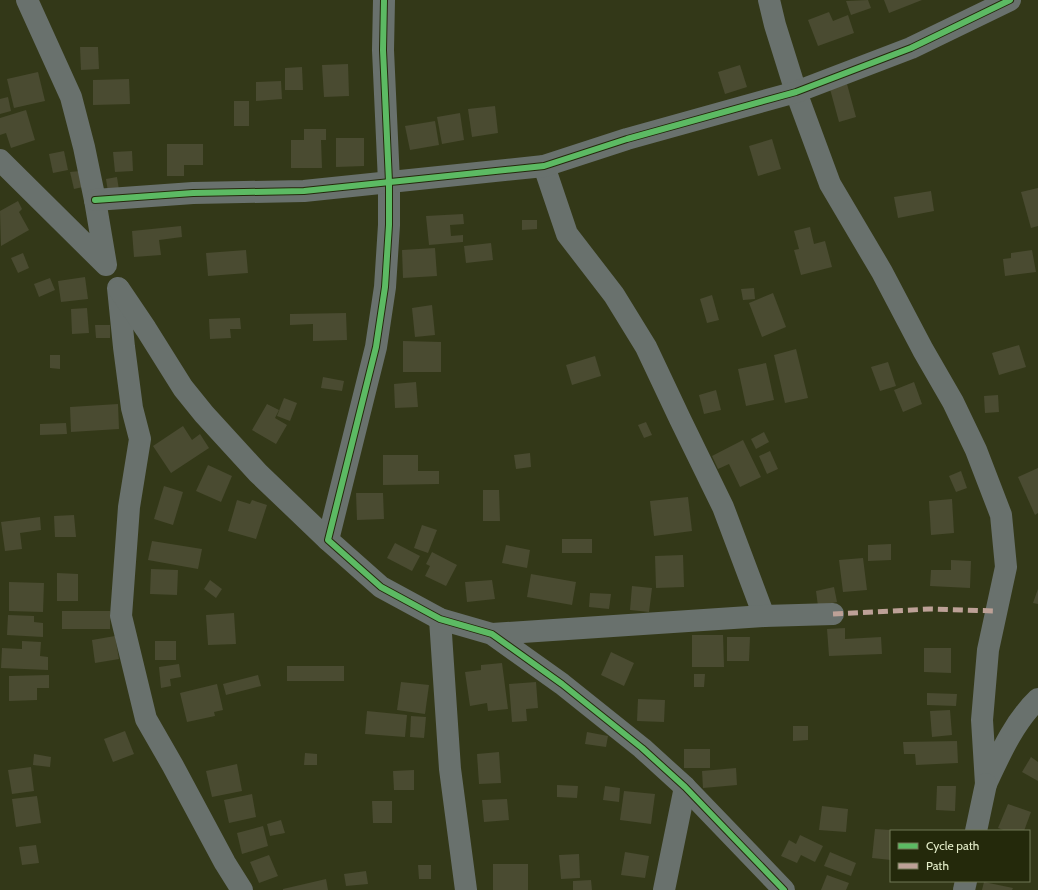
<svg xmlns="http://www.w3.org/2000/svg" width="1038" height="890" font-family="Cabin,sans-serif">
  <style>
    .building { fill: #4a4b31 }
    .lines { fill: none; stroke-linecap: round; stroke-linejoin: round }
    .minor { stroke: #69716d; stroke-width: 22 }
    .quiet { stroke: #bda197; stroke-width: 5; stroke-dasharray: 10 5; stroke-linecap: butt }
    .cycleway-casing { stroke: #24290b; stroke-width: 8 }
    .cycleway { stroke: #5cba63; stroke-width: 6 }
  </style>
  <rect width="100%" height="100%" fill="#333818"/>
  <g class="building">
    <path d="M 868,0 L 871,8 L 851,15 L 846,1 Z"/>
    <path d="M 884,0 L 922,0 L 889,13 Z"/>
    <path d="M 829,12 L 833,21 L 848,15 L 854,33 L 818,46 L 808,20 Z"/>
    <path d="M 80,47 L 98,47 L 99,69 L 81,70 Z"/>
    <path d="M 348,64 L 349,96 L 324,97 L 322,65 Z"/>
    <path d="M 740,65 L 747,87 L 725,94 L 718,72 Z"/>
    <path d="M 302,67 L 303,90 L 285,90 L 285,68 Z"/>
    <path d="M 38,72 L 45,101 L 14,108 L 7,79 Z"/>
    <path d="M 129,79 L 130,104 L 93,105 L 93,80 Z"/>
    <path d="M 281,81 L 282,99 L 256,101 L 256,82 Z"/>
    <path d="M 847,84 L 856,117 L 839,122 L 830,89 Z"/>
    <path d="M 8,97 L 11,111 L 0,114 L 0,99 Z"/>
    <rect x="234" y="101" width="15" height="25"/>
    <path d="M 495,106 L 498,133 L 472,137 L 468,109 Z"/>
    <path d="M 26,110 L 35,140 L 11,148 L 6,133 L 0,135 L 0,118 Z"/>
    <path d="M 460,113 L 464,140 L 442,144 L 437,117 Z"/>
    <path d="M 435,121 L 439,145 L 410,150 L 405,126 Z"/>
    <path d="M 304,129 L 326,129 L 326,140 L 321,140 L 322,168 L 291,168 L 291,140 L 304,140 Z"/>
    <path d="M 336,138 L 364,138 L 364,166 L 336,167 Z"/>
    <path d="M 772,139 L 781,169 L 758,176 L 749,146 Z"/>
    <path d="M 167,144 L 203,144 L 203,165 L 184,165 L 184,176 L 167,176 Z"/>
    <path d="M 64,151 L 68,170 L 53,173 L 49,154 Z"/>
    <path d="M 132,151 L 133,171 L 115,172 L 113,152 Z"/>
    <path d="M 80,171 L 83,187 L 74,189 L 70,172 Z"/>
    <path d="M 117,177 L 119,190 L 108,192 L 106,179 Z"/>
    <path d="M 1038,188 L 1038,226 L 1031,228 L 1021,192 Z"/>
    <path d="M 931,191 L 934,211 L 898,218 L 894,197 Z"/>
    <path d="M 18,201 L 22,209 L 19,212 L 29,230 L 1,246 L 0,211 Z"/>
    <path d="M 463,214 L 464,224 L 450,225 L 451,236 L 463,235 L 463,242 L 429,245 L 426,216 Z"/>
    <path d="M 522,220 L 537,220 L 537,229 L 522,230 Z"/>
    <path d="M 181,226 L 182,237 L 159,240 L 161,255 L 134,257 L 132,231 Z"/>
    <path d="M 810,227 L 814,244 L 825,241 L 832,267 L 801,275 L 794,250 L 799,249 L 794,231 Z"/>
    <path d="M 491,243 L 493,260 L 466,263 L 464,246 Z"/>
    <path d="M 435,248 L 437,276 L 403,278 L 402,250 Z"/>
    <path d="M 246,250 L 248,273 L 208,276 L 206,253 Z"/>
    <path d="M 1032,250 L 1036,272 L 1005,276 L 1003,259 L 1011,258 L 1011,253 Z"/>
    <path d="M 23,253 L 29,268 L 18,273 L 11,258 Z"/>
    <path d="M 85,277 L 88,299 L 61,302 L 58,281 Z"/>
    <path d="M 50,278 L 55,290 L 39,297 L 34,284 Z"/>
    <path d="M 754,288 L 755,299 L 743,300 L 741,289 Z"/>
    <path d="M 773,293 L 786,327 L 762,337 L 749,303 Z"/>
    <path d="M 712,295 L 719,320 L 707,323 L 700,299 Z"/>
    <path d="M 432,305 L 435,335 L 415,337 L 412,308 Z"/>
    <path d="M 87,308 L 89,333 L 72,334 L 71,309 Z"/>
    <path d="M 346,313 L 347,340 L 313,341 L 313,324 L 290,325 L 290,314 Z"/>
    <path d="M 240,318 L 241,329 L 230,329 L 231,338 L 210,339 L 209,319 Z"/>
    <path d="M 95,325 L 110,325 L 110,338 L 96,338 Z"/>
    <path d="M 403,341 L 441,342 L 441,372 L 403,372 Z"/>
    <path d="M 1019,345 L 1026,367 L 999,375 L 992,353 Z"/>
    <path d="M 796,349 L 808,398 L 785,403 L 774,355 Z"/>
    <path d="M 50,355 L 60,355 L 60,369 L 50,368 Z"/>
    <path d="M 595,356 L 601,376 L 572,385 L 566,365 Z"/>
    <path d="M 888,362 L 896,386 L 880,391 L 871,367 Z"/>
    <path d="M 766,363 L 774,400 L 746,406 L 738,369 Z"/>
    <path d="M 323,377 L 344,381 L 342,391 L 321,388 Z"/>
    <path d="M 416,382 L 418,407 L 395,408 L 394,384 Z"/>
    <path d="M 914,382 L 922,404 L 903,412 L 894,390 Z"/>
    <path d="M 716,390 L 721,410 L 704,414 L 699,395 Z"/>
    <path d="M 998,395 L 999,412 L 985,413 L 984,396 Z"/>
    <path d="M 284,398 L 297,403 L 290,421 L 277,416 Z"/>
    <path d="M 118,404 L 119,429 L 71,432 L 70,407 Z"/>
    <path d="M 267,404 L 279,410 L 275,418 L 287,425 L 276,444 L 252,430 Z"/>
    <path d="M 646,422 L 652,435 L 644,438 L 638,425 Z"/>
    <path d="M 66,423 L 67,434 L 40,435 L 40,424 Z"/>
    <path d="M 183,426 L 192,440 L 200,434 L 209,448 L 171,473 L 153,446 Z"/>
    <path d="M 764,432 L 769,442 L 756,449 L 751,439 Z"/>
    <path d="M 743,440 L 761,477 L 740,487 L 729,464 L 718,469 L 712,456 Z"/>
    <path d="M 770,451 L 778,469 L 767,474 L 759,456 Z"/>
    <path d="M 530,453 L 531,467 L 516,469 L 514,455 Z"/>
    <path d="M 383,455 L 418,455 L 418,471 L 439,471 L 439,484 L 383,485 Z"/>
    <path d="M 208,465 L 232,476 L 221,502 L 196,491 Z"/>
    <path d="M 1038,468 L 1038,513 L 1035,515 L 1018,477 Z"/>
    <path d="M 961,471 L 967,488 L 956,492 L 949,476 Z"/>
    <path d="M 164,486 L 183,492 L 173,525 L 154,519 Z"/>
    <path d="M 483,490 L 499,490 L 500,521 L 483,521 Z"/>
    <path d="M 356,493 L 383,493 L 384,519 L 357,520 Z"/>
    <path d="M 688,497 L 692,531 L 654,536 L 650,501 Z"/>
    <path d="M 952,499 L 954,533 L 931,535 L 929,501 Z"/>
    <path d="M 237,500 L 250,504 L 252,500 L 267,505 L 256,539 L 228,531 Z"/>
    <path d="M 74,515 L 76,537 L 55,537 L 54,516 Z"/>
    <path d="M 40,517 L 41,530 L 20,533 L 22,549 L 5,551 L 1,522 Z"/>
    <path d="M 422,525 L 437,530 L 428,553 L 414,548 Z"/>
    <rect x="562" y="539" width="30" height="14"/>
    <path d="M 152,541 L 202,549 L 198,569 L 148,560 Z"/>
    <path d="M 395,543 L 420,556 L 412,571 L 387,558 Z"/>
    <path d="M 891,544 L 891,560 L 868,561 L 868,545 Z"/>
    <path d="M 506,545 L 530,550 L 527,568 L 502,563 Z"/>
    <path d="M 432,552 L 457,565 L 446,586 L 425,576 L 430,566 L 426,564 Z"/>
    <path d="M 683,555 L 684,587 L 656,588 L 655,556 Z"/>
    <path d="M 863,558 L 867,590 L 843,592 L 839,560 Z"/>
    <path d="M 951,560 L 971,561 L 970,588 L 930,586 L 931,570 L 951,570 Z"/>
    <path d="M 151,569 L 178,570 L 177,595 L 150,594 Z"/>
    <path d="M 57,573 L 78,574 L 78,601 L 57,601 Z"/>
    <path d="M 531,574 L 576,582 L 572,605 L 527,597 Z"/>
    <path d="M 210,580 L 222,589 L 216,598 L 204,589 Z"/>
    <path d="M 492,580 L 495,599 L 467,602 L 465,582 Z"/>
    <path d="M 9,582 L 44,583 L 43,612 L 9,611 Z"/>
    <path d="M 632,586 L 652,588 L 649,612 L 630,610 Z"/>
    <path d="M 834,587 L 837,602 L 818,606 L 816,591 Z"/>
    <path d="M 1038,589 L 1038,604 L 1033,603 Z"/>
    <path d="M 590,593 L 611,594 L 609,609 L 589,607 Z"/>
    <rect x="62" y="611" width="48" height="18"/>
    <path d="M 234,613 L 236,644 L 208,645 L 206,615 Z"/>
    <path d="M 8,615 L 34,616 L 34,622 L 43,623 L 43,637 L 7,635 Z"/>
    <path d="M 845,628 L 845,639 L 881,637 L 882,654 L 829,656 L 827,629 Z"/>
    <path d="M 692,635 L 723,635 L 724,667 L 692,667 Z"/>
    <path d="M 115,636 L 119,659 L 95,663 L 92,640 Z"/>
    <path d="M 727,637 L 750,637 L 749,661 L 727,661 Z"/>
    <path d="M 22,641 L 41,642 L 40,656 L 48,657 L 48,670 L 1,668 L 2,648 L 22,649 Z"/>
    <rect x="155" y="641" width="21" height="19"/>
    <path d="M 924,648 L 951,648 L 951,673 L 924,672 Z"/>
    <path d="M 611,652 L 634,663 L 624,686 L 601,675 Z"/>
    <path d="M 502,663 L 508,709 L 488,711 L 487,703 L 470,706 L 465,672 L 481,670 L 481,665 Z"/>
    <path d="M 179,664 L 181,677 L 170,679 L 171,686 L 161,688 L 159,667 Z"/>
    <rect x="287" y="666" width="57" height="15"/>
    <path d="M 694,674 L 705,674 L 704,687 L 694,687 Z"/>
    <path d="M 49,675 L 49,688 L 37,688 L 37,700 L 9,701 L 9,676 Z"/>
    <path d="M 258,675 L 261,686 L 226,695 L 223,684 Z"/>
    <path d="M 401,682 L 429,685 L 425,714 L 397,710 Z"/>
    <path d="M 536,682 L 538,708 L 526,709 L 527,721 L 512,722 L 509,684 Z"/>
    <path d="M 217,684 L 223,710 L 214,712 L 215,716 L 187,722 L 180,693 Z"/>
    <path d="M 927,693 L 957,694 L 956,706 L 927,705 Z"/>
    <path d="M 638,699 L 665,700 L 664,722 L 637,721 Z"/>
    <path d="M 950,710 L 952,735 L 932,737 L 930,711 Z"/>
    <path d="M 367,711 L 407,715 L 405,737 L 365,734 Z"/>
    <path d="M 411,716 L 426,717 L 424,738 L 410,737 Z"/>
    <path d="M 793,726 L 808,726 L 808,740 L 793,741 Z"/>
    <path d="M 125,731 L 134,754 L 113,762 L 104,739 Z"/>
    <path d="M 587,732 L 608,736 L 606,747 L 585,744 Z"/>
    <path d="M 957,741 L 958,763 L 916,765 L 915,754 L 904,754 L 903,742 Z"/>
    <rect x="684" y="749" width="26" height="19"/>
    <path d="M 499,752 L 501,783 L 479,784 L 477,754 Z"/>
    <path d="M 305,753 L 317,754 L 317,765 L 304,765 Z"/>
    <path d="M 34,754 L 51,757 L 50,767 L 33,765 Z"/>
    <path d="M 1031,757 L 1038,762 L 1038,781 L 1022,772 Z"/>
    <path d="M 237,764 L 242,791 L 212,797 L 206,771 Z"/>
    <path d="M 31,767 L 34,791 L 12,794 L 8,770 Z"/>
    <path d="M 736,768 L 737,785 L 703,788 L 702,771 Z"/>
    <path d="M 414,770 L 414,790 L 394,790 L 393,771 Z"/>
    <path d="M 557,785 L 578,786 L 577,798 L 557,797 Z"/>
    <path d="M 605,786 L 620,788 L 619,802 L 603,800 Z"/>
    <path d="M 937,786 L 956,786 L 955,811 L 936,810 Z"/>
    <path d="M 624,791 L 655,794 L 651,824 L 620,820 Z"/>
    <path d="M 252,794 L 256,817 L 229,823 L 224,800 Z"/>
    <path d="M 37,796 L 41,823 L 16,827 L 12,799 Z"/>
    <path d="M 507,799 L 509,820 L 484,822 L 482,800 Z"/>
    <path d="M 372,801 L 392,801 L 392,823 L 373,823 Z"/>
    <path d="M 1008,804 L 1031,812 L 1024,831 L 1006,831 L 998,828 Z"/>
    <path d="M 822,806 L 848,809 L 846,832 L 819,830 Z"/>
    <path d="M 281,820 L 285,833 L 270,836 L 267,824 Z"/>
    <path d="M 263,826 L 268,846 L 242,854 L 237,833 Z"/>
    <path d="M 875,829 L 891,830 L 891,860 L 872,858 Z"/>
    <path d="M 800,835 L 823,846 L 815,862 L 801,855 L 797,863 L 781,856 L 789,840 L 796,844 Z"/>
    <path d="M 36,845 L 39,863 L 22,865 L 19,847 Z"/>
    <path d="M 625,852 L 649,856 L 645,878 L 621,875 Z"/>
    <path d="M 830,852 L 856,863 L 851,876 L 824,866 Z"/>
    <path d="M 579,854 L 580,878 L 561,879 L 559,855 Z"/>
    <path d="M 269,855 L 278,876 L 259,883 L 250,862 Z"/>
    <rect x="493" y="864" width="35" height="26"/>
    <path d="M 418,865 L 431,865 L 431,879 L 419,879 Z"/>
    <path d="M 366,871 L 368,884 L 346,886 L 344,874 Z"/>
    <path d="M 827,875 L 849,883 L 846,890 L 821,890 Z"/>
    <path d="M 326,879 L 328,890 L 283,890 L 283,889 Z"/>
    <path d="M 591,880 L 592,890 L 573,890 L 573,881 Z"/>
    <path d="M 984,882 L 1013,888 L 1012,890 L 982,890 Z"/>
  </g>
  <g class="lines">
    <g class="minor">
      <path d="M 384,0 L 383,50 L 389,182 L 389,225 L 385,287 L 376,347 L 328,540 L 381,587 L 440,619 L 492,634 L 562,684 L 642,748 L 685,787 L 784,890"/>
      <path d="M 769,0 L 775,25 L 796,92 L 830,184 L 882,272 L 923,350 L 953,402 L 976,450 L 1001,515 L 1006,567 L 988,650 L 982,720 L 986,784 C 1000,754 1014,722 1038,699"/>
      <path d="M 0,160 L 106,265 L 95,200 L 84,147 L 71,97 L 27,0"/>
      <path d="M 544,166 L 567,234 L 614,295 L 646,347 L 680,419 L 723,507 L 764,616"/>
      <path d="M 95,200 L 193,193 L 304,191 L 544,166 L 627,139 L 796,92 L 911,48 L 1010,0"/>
      <path d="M 118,288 L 124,347 L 132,408 L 140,439 L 129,507 L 121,616 L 146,719 L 173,766 L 225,863 L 242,890"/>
      <path d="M 119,289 L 146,329 L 183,388 L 204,414 L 258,473 L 328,540"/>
      <path d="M 440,619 L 450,769 L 466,890"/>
      <path d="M 492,634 L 764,616 L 833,614"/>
      <path d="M 976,831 L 986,784"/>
      <path d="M 664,890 L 685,787"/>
      <path d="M 964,890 L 966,881"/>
    </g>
    <path class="quiet" d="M 833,614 L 930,609 L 996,611"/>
    <g class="cycleway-casing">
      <g id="cycleway">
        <path d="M 384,0 L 383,50 L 389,182 L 389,225 L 385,287 L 376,347 L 328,540 L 381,587 L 440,619 L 492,634 L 562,684 L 642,748 L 685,787 L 784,890"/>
        <path d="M 95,200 L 193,193 L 304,191 L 544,166 L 627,139 L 796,92 L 911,48 L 1010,0"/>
      </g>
    </g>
    <use href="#cycleway" class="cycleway"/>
  </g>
  <rect x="890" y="830" width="140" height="52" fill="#24290b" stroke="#717857"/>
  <rect x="898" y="843" width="20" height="6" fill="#5cba63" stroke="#717857"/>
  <text x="926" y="850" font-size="12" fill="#e5eeca">Cycle path</text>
  <rect x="898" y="863" width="20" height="6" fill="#bda197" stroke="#717857"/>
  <text x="926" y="870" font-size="12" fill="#e5eeca">Path</text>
</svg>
